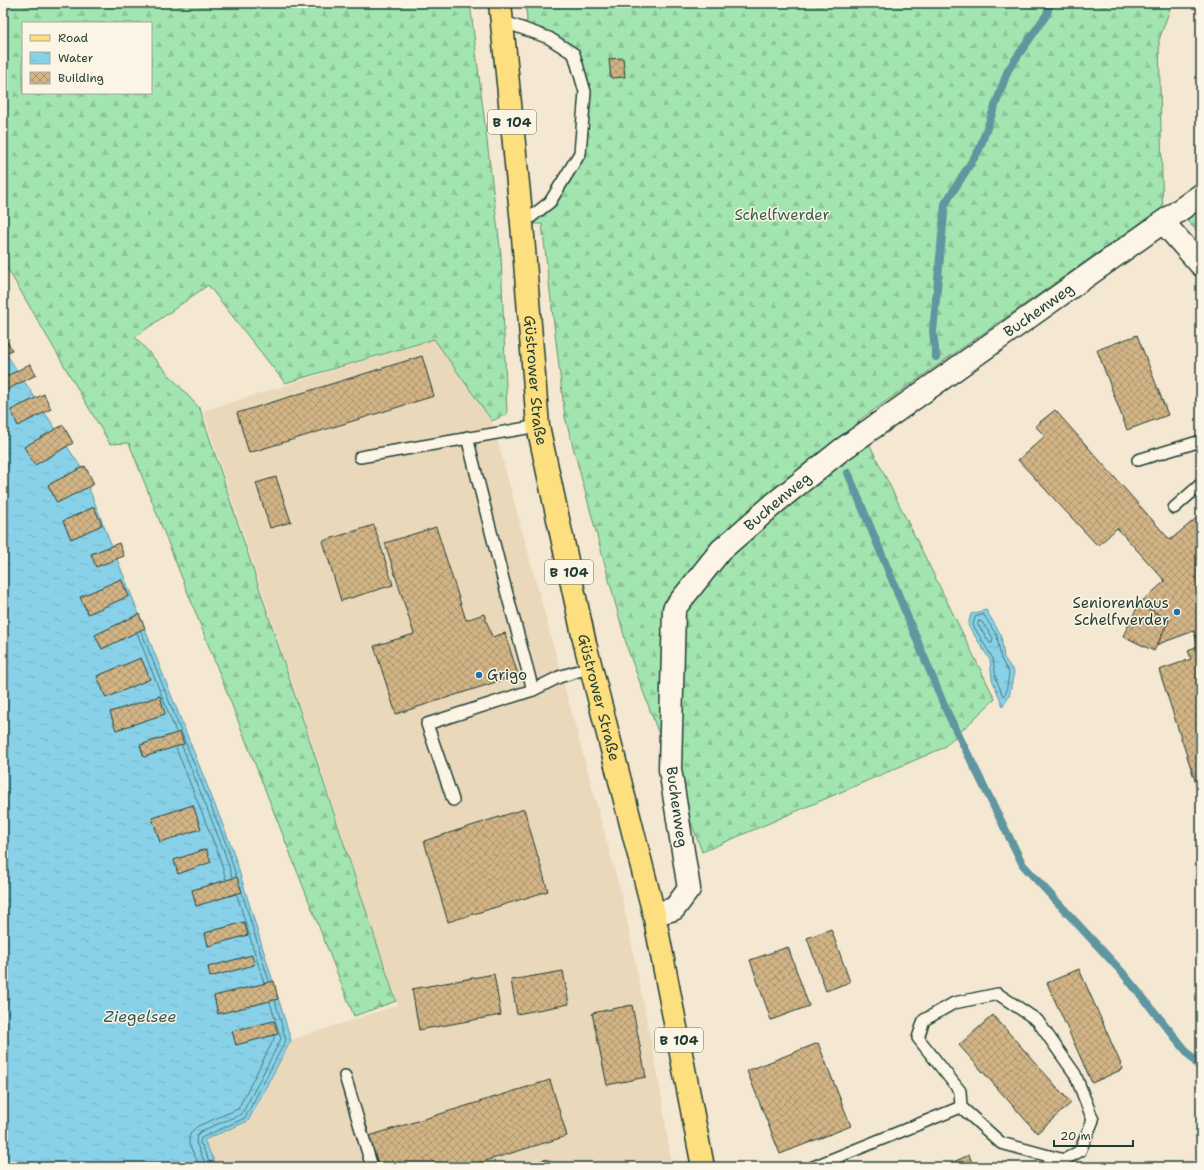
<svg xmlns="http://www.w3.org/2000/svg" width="1204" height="1170" font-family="'Shantell Sans',sans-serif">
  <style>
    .built { fill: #ead8bb }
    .forest { fill: url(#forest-firs); stroke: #619172; fill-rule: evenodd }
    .water { fill: url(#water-ripples); stroke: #5e96a0 }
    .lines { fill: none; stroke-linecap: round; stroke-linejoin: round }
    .shore { stroke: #49787c; stroke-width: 1 }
    .stream { stroke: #5e96a0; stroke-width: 8 }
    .building { fill: url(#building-cross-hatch); stroke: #1f3d34 }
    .lane-casing { stroke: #1f3d34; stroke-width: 14 }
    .street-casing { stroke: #1f3d34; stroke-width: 25 }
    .primary-casing { stroke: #1f3d34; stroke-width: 25 }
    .lane { stroke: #fcf5e5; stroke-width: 11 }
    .street { stroke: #fcf5e5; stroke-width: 22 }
    .primary { stroke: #fedf80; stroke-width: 22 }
    .poi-dot { fill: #1f6fb2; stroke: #fcf5e5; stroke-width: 1.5 }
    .labels { text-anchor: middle; stroke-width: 3; stroke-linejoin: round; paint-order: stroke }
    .shield { fill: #fcf5e5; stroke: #617469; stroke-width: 1 }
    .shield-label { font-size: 14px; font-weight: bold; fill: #1f3d34 }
    .park-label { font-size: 15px; fill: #395f4d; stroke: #fcf5e5 }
    .street-label { font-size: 15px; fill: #1f3d34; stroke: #fcf5e5 }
    .poi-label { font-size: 15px; fill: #1f3d34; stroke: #fcf5e5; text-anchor: end }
    .water-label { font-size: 16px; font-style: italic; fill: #345b58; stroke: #fcf5e5 }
  </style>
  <defs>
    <pattern id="forest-firs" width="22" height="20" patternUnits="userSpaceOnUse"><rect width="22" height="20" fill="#a3e5b0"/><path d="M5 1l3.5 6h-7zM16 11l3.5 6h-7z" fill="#8cc598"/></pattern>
    <pattern id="water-ripples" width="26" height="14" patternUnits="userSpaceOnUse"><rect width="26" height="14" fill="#88d1e8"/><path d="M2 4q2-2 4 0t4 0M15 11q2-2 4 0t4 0" fill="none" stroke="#75b4c8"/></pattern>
    <pattern id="building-cross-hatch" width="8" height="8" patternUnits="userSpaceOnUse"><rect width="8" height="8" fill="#d2b486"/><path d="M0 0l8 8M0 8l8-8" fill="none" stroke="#aa946e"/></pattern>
  </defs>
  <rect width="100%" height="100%" fill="#f4e8d2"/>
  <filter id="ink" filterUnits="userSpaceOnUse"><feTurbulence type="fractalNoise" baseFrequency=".025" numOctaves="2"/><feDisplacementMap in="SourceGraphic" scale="8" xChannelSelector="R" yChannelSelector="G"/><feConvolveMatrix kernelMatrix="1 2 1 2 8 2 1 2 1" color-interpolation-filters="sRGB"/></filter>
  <g filter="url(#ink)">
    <path class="built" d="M 434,339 L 492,423 L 499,446 L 623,901 L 660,1086 L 672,1167 L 217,1167 L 204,1140 L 248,1121 L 291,1040 L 398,1005 L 203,411 Z"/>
    <g class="forest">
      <path d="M 3,3 L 470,3 L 501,255 L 507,414 L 492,421 L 434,339 L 285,383 L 208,285 L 135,337 L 200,409 L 396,1001 L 354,1016 L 129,443 L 110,444 L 3,261 ZM 23,23 L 151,23 L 151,93 L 23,93 Z"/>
      <path d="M 526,3 L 1172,3 L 1159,40 L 1163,222 L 1149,217 L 858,421 L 995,699 L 943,748 L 702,852 L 628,650 L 565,417 L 542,224 L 522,224 L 550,202 L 580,153 L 585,92 L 574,54 L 502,21 L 527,22 Z"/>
      <path d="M 1201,208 L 1201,235 L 1185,219 Z"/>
    </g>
    <g class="water">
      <path d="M 3,349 L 80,466 L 232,848 L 291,1040 L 248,1121 L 204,1140 L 217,1167 L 3,1167 Z"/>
      <path d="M 986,610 L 1001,635 L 1004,658 L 1014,672 L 1009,697 L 1003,706 L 992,679 L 990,660 L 968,625 L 971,614 Z"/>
    </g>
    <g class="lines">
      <g class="shore">
        <path d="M 984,615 L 997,636 L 1001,659 L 1009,673 L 1006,693 L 1004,695 L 1002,694 L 996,678 L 993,659 L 973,625 L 975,617 Z"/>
        <path d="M 979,621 L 982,622 L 993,638 L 992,643 L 990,643 L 978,625 Z"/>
        <path d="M 141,631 L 228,849 L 236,876"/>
        <path d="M 137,633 L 176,732"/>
        <path d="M 182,746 L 224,851 L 232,877"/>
        <path d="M 176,748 L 218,853 L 226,879"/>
        <path d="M 242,893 L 269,981"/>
        <path d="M 237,895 L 264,983"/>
        <path d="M 200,1167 L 189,1144 L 189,1138 L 191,1132 L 198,1126 L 238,1109 L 274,1039 L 274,1036"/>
        <path d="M 207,1167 L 196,1143 L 197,1135 L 201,1131 L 242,1114 L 281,1039 L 270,1002"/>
        <path d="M 212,1167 L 200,1142 L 201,1138 L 245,1118 L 286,1040 L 275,1001"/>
      </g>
      <g class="stream">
        <path d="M 936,357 L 933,332 L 945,204 L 979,150 L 1008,70 L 1047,14 L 1050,3"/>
        <path d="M 848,473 L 946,710 L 1023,865 L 1121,971 L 1201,1069"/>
      </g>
    </g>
    <g class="building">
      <path d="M 623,58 L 625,77 L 611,78 L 609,59 Z"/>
      <path d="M 1137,335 L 1168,415 L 1127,430 L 1097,350 Z"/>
      <path d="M 7,341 L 12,350 L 3,355 L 3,343 Z"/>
      <path d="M 422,356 L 434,396 L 249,453 L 237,413 Z"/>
      <path d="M 30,364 L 36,375 L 4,391 L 3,378 Z"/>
      <path d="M 44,394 L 51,409 L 18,426 L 11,410 Z"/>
      <path d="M 1055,410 L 1170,540 L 1199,516 L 1201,521 L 1201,799 L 1159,670 L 1191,659 L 1188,650 L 1198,646 L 1194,631 L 1156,645 L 1169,620 L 1139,604 L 1165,581 L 1117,528 L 1098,546 L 1018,460 L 1045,436 L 1035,426 Z"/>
      <path d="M 63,425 L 73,443 L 35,465 L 24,447 Z"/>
      <path d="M 85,466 L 94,484 L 57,503 L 48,485 Z"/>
      <path d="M 276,477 L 291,522 L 270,528 L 256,483 Z"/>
      <path d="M 94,507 L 102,525 L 71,539 L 63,521 Z"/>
      <path d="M 374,525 L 393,585 L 341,601 L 323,541 Z"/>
      <path d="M 436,527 L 466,620 L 484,614 L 492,637 L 505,633 L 518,675 L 396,714 L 374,646 L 414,634 L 385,543 Z"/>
      <path d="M 119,543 L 124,556 L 96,567 L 91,554 Z"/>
      <path d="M 121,579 L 129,596 L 88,614 L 80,597 Z"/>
      <path d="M 1139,604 L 1169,620 L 1154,651 L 1123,636 Z"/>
      <path d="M 139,614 L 145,628 L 102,649 L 95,635 Z"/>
      <path d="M 141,658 L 150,679 L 106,698 L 97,676 Z"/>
      <path d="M 160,696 L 165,714 L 116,730 L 110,712 Z"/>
      <path d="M 180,732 L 184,744 L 144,757 L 140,745 Z"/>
      <path d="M 193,805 L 201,829 L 160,842 L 152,818 Z"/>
      <path d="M 524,809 L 548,891 L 448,922 L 424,841 Z"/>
      <path d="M 206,849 L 211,862 L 178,874 L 174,860 Z"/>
      <path d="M 237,877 L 242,892 L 196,906 L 192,890 Z"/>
      <path d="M 244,922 L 248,935 L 208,946 L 205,933 Z"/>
      <path d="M 831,929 L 850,982 L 826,991 L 807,938 Z"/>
      <path d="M 788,947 L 809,1006 L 771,1020 L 750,960 Z"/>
      <path d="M 252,955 L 254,965 L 210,977 L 208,967 Z"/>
      <path d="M 1079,969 L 1123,1069 L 1092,1083 L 1047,983 Z"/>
      <path d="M 563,971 L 569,1004 L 517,1014 L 511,980 Z"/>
      <path d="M 494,974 L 501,1015 L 419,1030 L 412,989 Z"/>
      <path d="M 274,981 L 278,999 L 218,1014 L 214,996 Z"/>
      <path d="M 632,1005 L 646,1077 L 607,1085 L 592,1013 Z"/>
      <path d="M 993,1015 L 1071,1103 L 1037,1133 L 959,1045 Z"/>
      <path d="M 274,1021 L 278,1034 L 236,1045 L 232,1031 Z"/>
      <path d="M 818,1043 L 851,1126 L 780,1154 L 747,1071 Z"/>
      <path d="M 550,1080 L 567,1136 L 466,1167 L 379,1167 L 369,1136 Z"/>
      <path d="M 969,1155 L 974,1167 L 942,1167 Z"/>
    </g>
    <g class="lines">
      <g class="lane-casing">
        <g id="lane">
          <path d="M 502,21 L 549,38 L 574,54 L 585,92 L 580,153 L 550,202 L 522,224"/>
          <path d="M 467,437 L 503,579 L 533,690"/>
          <path d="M 360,457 L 538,426"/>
          <path d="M 1138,460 L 1201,441"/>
          <path d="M 1174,508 L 1201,484"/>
          <path d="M 453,800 L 427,724 L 533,690 L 559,677 L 591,667"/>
          <path d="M 998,994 L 1037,1020 L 1075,1074 L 1093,1120 L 1080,1151 L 1064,1160 L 1001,1143 L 961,1107 L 960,1091 L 918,1038 L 924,1020 L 954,1003 Z"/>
          <path d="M 345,1076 L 372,1167"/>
          <path d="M 543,1167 L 545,1166"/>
          <path d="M 813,1167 L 961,1107"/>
        </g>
      </g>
      <g class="street-casing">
        <g id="street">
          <path d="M 1163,222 L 1201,265"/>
          <path id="s1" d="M 654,914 L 674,909 L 689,889 L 670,769 L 674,609 L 721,550 L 776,502 L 840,451 L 1201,195"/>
        </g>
      </g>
      <g class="primary-casing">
        <g id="primary">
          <path id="s2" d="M 500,3 L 522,224 L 538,426 L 585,644 L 654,914 L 703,1167"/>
        </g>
      </g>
      <use href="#lane" class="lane"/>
      <use href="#street" class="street"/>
      <use href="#primary" class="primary"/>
    </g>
  </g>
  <g class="poi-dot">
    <circle cx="1177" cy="612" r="4"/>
    <circle cx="479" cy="675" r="4"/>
  </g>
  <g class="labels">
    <g class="shield">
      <rect x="488" y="110" width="48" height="24" rx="3"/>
      <rect x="545" y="560" width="48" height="24" rx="3"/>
      <rect x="655" y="1028" width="48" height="24" rx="3"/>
    </g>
    <g class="shield-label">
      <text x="512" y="127">B 104</text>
      <text x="569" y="577">B 104</text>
      <text x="679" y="1045">B 104</text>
    </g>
    <g class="park-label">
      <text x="782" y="220">Schelfwerder</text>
    </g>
    <g class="street-label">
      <text dy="5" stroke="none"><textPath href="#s1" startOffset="801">Buchenweg</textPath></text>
      <text dy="5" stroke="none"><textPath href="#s2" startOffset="379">Güstrower Straße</textPath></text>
      <text dy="5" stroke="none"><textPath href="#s1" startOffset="477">Buchenweg</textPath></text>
      <text dy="5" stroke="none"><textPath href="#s2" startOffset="703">Güstrower Straße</textPath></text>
      <text transform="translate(677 807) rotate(82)" y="5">Buchenweg</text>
    </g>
    <g class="poi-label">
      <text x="1169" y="608">Seniorenhaus<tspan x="1169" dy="17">Schelfwerder</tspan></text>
      <text x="487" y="680" text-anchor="start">Grigo</text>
    </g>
    <g class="water-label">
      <text x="140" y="1022">Ziegelsee</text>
    </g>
  </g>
  <rect width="1204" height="1170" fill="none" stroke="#fcf5e5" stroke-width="16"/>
  <rect x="8" y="8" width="1188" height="1154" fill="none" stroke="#1f3d34" stroke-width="1.5" filter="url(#ink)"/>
  <rect x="22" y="22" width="130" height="72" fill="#fcf5e5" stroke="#a4ab9e"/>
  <rect x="30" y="35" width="20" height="6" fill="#fedf80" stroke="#a4ab9e"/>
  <text x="58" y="42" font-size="12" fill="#1f3d34">Road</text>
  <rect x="30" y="52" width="20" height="12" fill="url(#water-ripples)" stroke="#a4ab9e"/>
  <text x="58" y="62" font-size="12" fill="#1f3d34">Water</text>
  <rect x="30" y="72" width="20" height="12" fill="url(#building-cross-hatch)" stroke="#a4ab9e"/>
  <text x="58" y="82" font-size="12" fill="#1f3d34">Building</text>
  <path d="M1054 1140v6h79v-6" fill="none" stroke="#1f3d34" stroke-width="2"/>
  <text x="1060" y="1140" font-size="12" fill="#1f3d34" stroke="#fcf5e5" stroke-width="3" paint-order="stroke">20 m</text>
</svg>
